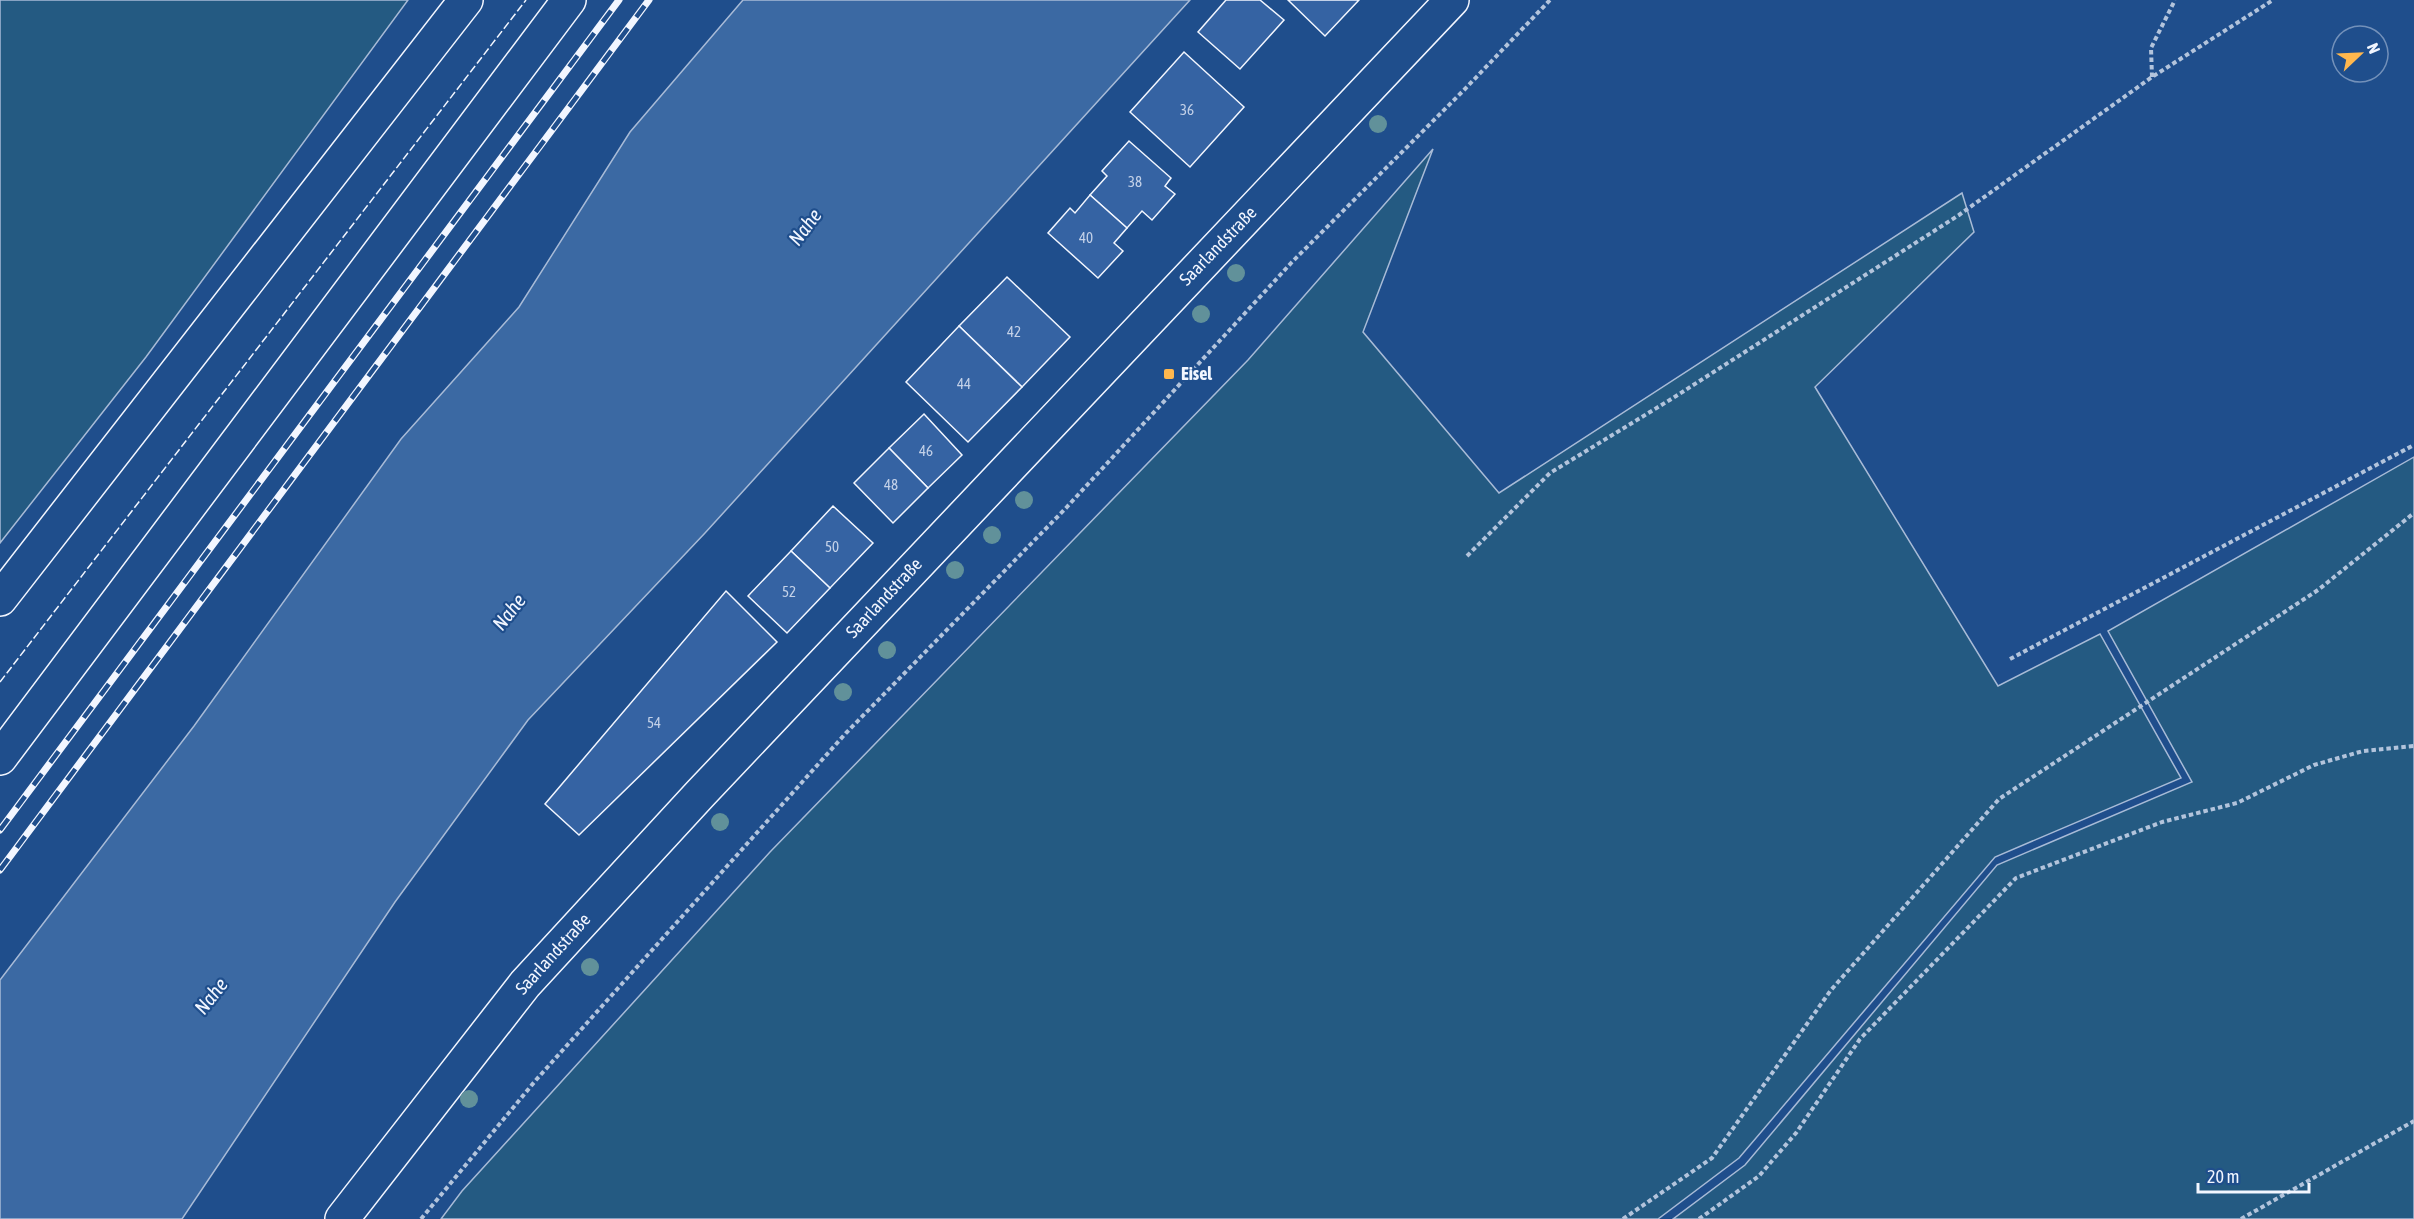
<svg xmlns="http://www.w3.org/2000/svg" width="2414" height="1219" font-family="'Asap Condensed',sans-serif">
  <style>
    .green { fill: #245a82; stroke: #a8bbd7; stroke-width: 1.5 }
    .water { fill: #3b69a3; stroke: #a8bbd7; stroke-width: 1.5 }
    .building { fill: #3563a3; stroke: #f2f6ff; stroke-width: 1.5 }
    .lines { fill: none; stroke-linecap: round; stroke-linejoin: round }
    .major-casing { stroke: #f2f6ff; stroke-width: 36 }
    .highway-casing { stroke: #f2f6ff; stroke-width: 36 }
    .path { stroke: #b3c4dc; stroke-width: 4; stroke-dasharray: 4.5 3; stroke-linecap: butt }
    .major { stroke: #1f4e8c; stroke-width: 33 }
    .highway { stroke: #1f4e8c; stroke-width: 33 }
    .rail-casing { stroke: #f2f6ff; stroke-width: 7 }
    .rail { stroke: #1f4e8c; stroke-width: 4.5; stroke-dasharray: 14; stroke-linecap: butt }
    .fence { stroke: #f2f6ff; stroke-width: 1.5; stroke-dasharray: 8 3; stroke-linecap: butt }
    .tree { fill: #61919a }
    .poi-dot { fill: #ffb74d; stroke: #1f4e8c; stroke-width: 2 }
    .labels { text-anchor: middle; stroke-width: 4.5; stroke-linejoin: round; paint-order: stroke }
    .number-label { font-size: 15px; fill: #c3d1e8 }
    .street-label { font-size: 18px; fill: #f2f6ff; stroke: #1f4e8c }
    .poi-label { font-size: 18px; font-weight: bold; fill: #f2f6ff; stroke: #1f4e8c; text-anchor: start }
    .water-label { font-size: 20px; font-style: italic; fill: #f2f6ff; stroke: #1f4e8c }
  </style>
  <rect width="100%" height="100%" fill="#1f4e8c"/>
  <g class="green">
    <path d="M 0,0 L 408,0 L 146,357 L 0,543 Z"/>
    <path d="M 1433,149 L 1363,332 L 1499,493 L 1962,193 L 1974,232 L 1815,387 L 1998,686 L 2100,634 L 2181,778 L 1995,857 L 1739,1158 L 1658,1219 L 441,1219 L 462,1191 L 770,852 L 1248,360 Z"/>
    <path d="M 2414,457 L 2414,1219 L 1673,1219 L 1745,1165 L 1997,865 L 2192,782 L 2108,631 Z"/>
  </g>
  <path class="water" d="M 743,0 L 1190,0 L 705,533 L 528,720 L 395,902 L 182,1219 L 0,1219 L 0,980 L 194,726 L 401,439 L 519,307 L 630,132 Z"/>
  <g class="building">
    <path d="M 1226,0 L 1260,0 L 1284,20 L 1240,69 L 1198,32 Z"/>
    <path d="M 1288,0 L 1359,0 L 1325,36 Z"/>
    <path d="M 1184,52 L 1244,107 L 1190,167 L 1130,112 Z"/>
    <path d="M 1129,141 L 1171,178 L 1165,186 L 1175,194 L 1152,220 L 1142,211 L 1127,228 L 1090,195 L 1107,176 L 1102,171 Z"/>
    <path d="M 1090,195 L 1127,228 L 1114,243 L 1123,251 L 1098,278 L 1048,233 L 1070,208 L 1075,213 Z"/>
    <path d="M 1007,277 L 1070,337 L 1022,387 L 959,326 Z"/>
    <path d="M 959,326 L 1022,387 L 968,442 L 906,382 Z"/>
    <path d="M 924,414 L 962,455 L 928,488 L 889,448 Z"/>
    <path d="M 889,448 L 928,488 L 893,523 L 854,483 Z"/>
    <path d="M 833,506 L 873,543 L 830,588 L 791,551 Z"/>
    <path d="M 791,551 L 830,588 L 787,633 L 748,596 Z"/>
    <path d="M 726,591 L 777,642 L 579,835 L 545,804 Z"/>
  </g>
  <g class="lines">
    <g class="major-casing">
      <g id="major">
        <path d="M 0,758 L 569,0"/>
        <path d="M 342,1219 L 525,984 L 700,794 L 1452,0"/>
      </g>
    </g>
    <g class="highway-casing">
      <path id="highway" d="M 0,599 L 466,0"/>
    </g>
    <g class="path">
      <path d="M 2152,77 L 2151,48 L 2175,0"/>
      <path d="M 1467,556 L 1550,473 L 1673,398 L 1959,215 L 2152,77 L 2273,0"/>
      <path d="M 2010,659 L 2414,445"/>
      <path d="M 421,1219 L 536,1080 L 846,733 L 1066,508 L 1292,262 L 1464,90 L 1550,0"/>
      <path d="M 1623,1219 L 1712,1158 L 1831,990 L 1999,799 L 2318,590 L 2414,513"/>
      <path d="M 1699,1219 L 1759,1176 L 1796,1133 L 1860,1039 L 2016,878 L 2162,822 L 2237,803 L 2314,765 L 2363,751 L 2414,746"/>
      <path d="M 2241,1219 L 2414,1121"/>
    </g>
    <use href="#major" class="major"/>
    <use href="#highway" class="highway"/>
    <g class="rail-casing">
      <g id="rail">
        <path d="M 0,830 L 619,0"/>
        <path d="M 0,870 L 649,0"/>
      </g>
    </g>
    <use href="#rail" class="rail"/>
    <path class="fence" d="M 0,682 L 526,0"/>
  </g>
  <g class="tree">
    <circle cx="1378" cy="124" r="9"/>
    <circle cx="1236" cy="273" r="9"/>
    <circle cx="1201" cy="314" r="9"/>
    <circle cx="1024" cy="500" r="9"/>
    <circle cx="992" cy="535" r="9"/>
    <circle cx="955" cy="570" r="9"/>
    <circle cx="887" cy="650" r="9"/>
    <circle cx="843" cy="692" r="9"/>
    <circle cx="720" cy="822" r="9"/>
    <circle cx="590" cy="967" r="9"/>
    <circle cx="469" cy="1099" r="9"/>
  </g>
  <rect class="poi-dot" x="1163" y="368" width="12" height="12" rx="3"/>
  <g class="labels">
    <g class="number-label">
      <text x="1187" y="115">36</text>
      <text x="1135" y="187">38</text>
      <text x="1086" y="243">40</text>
      <text x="1014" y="337">42</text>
      <text x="964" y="389">44</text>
      <text x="926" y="456">46</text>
      <text x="891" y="490">48</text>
      <text x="832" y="552">50</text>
      <text x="789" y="597">52</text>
      <text x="654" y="728">54</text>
    </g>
    <g class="street-label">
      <text transform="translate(1218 246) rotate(-46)" y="6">Saarlandstraße</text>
      <text transform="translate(884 598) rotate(-47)" y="6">Saarlandstraße</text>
      <text transform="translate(553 954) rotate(-48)" y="6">Saarlandstraße</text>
    </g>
    <g class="poi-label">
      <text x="1181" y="380">Eisel</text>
    </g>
    <g class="water-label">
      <text transform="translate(805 227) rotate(-53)" y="7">Nahe</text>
      <text transform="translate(509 612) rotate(-52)" y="7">Nahe</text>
      <text transform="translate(211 996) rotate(-52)" y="7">Nahe</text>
    </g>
  </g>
  <g transform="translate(2360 54) rotate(67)"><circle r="28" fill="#1f4e8c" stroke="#7391ba" stroke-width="1.5"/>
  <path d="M0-4.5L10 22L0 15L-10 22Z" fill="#ffb74d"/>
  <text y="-9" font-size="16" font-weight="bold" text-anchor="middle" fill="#f2f6ff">N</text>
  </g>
  <path d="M2198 1183v9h111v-9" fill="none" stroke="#f2f6ff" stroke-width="3"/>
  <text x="2207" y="1183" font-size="18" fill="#f2f6ff" stroke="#1f4e8c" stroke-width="4.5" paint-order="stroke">20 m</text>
</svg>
